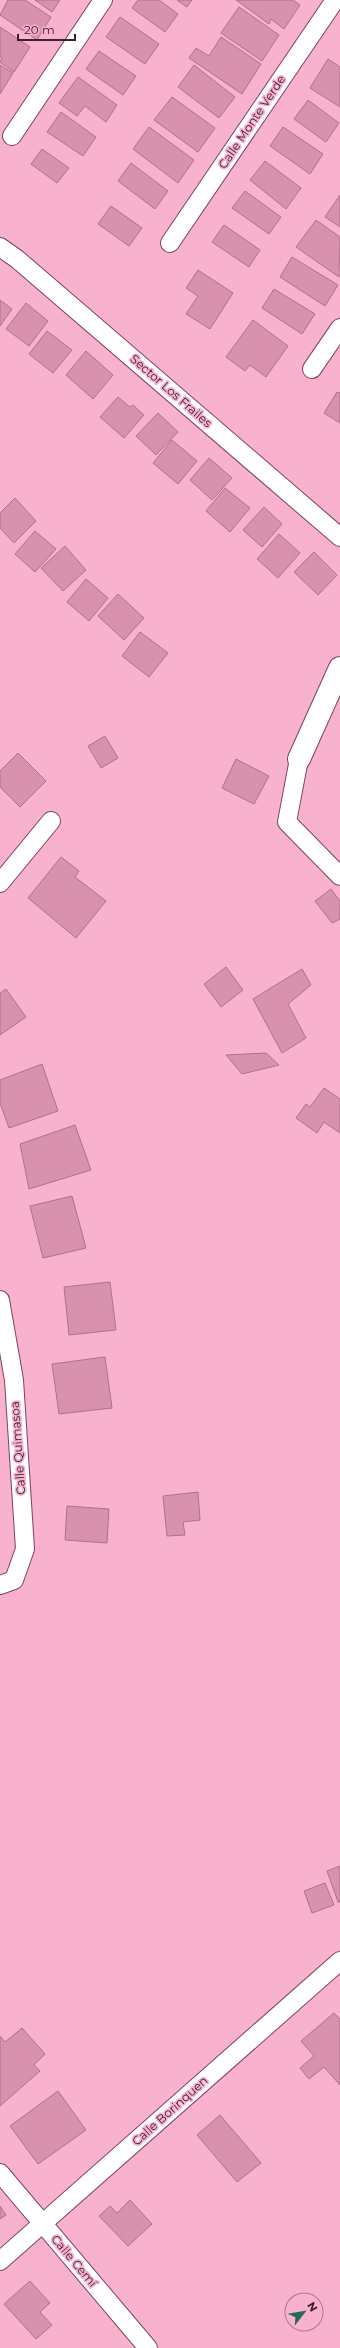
<svg xmlns="http://www.w3.org/2000/svg" width="340" height="2348" font-family="Montserrat,sans-serif">
  <rect width="100%" height="100%" fill="#f8b2cd"/>
  <g fill="#d892ad" stroke="#b1708a">
    <path d="M 8,0 L 25,0 L 51,17 L 37,40 L 0,15 Z"/>
    <path d="M 35,0 L 60,0 L 52,12 Z"/>
    <path d="M 138,0 L 159,0 L 178,14 L 165,32 L 132,8 Z"/>
    <path d="M 177,0 L 192,0 L 187,7 Z"/>
    <path d="M 236,0 L 293,0 L 300,5 L 284,29 L 271,19 L 269,24 Z"/>
    <path d="M 239,7 L 279,35 L 262,61 L 221,33 Z"/>
    <path d="M 120,17 L 159,44 L 145,64 L 106,37 Z"/>
    <path d="M 0,27 L 30,47 L 14,72 L 0,62 L 2,58 L 0,57 Z"/>
    <path d="M 221,37 L 261,64 L 242,94 L 189,58 L 196,48 L 209,56 Z"/>
    <path d="M 99,51 L 136,76 L 123,95 L 86,69 Z"/>
    <path d="M 328,59 L 340,67 L 340,107 L 310,88 Z"/>
    <path d="M 0,65 L 13,73 L 0,94 Z"/>
    <path d="M 194,65 L 235,97 L 219,118 L 178,87 Z"/>
    <path d="M 78,77 L 117,105 L 106,122 L 85,106 L 77,116 L 59,103 Z"/>
    <path d="M 172,97 L 215,128 L 198,152 L 154,120 Z"/>
    <path d="M 308,100 L 339,123 L 326,142 L 294,119 Z"/>
    <path d="M 61,112 L 96,137 L 83,156 L 47,132 Z"/>
    <path d="M 149,127 L 194,160 L 178,183 L 133,149 Z"/>
    <path d="M 283,127 L 323,154 L 310,174 L 270,146 Z"/>
    <path d="M 42,149 L 69,168 L 57,183 L 31,164 Z"/>
    <path d="M 265,161 L 301,188 L 286,209 L 250,180 Z"/>
    <path d="M 131,163 L 168,191 L 155,209 L 118,181 Z"/>
    <path d="M 245,191 L 281,217 L 269,234 L 232,208 Z"/>
    <path d="M 340,195 L 340,227 L 325,217 Z"/>
    <path d="M 111,206 L 142,228 L 129,246 L 98,224 Z"/>
    <path d="M 316,220 L 340,237 L 339,277 L 296,247 Z"/>
    <path d="M 224,225 L 260,250 L 249,267 L 212,242 Z"/>
    <path d="M 292,257 L 338,285 L 325,306 L 280,277 Z"/>
    <path d="M 198,270 L 233,293 L 210,329 L 186,314 L 198,296 L 186,288 Z"/>
    <path d="M 274,289 L 315,314 L 302,334 L 262,308 Z"/>
    <path d="M 0,300 L 12,309 L 0,326 Z"/>
    <path d="M 26,303 L 48,321 L 29,346 L 6,329 Z"/>
    <path d="M 253,320 L 288,346 L 266,377 L 250,365 L 245,371 L 226,357 Z"/>
    <path d="M 47,331 L 72,350 L 53,373 L 29,354 Z"/>
    <path d="M 86,351 L 113,375 L 93,399 L 66,375 Z"/>
    <path d="M 337,392 L 340,393 L 340,423 L 324,413 Z"/>
    <path d="M 118,397 L 130,407 L 133,405 L 144,415 L 124,438 L 100,417 Z"/>
    <path d="M 158,413 L 178,432 L 156,455 L 136,436 Z"/>
    <path d="M 172,440 L 197,461 L 178,484 L 153,463 Z"/>
    <path d="M 209,458 L 232,478 L 212,500 L 190,480 Z"/>
    <path d="M 225,488 L 250,508 L 230,532 L 206,511 Z"/>
    <path d="M 15,498 L 36,521 L 14,543 L 0,528 L 0,513 Z"/>
    <path d="M 264,507 L 282,524 L 262,547 L 243,530 Z"/>
    <path d="M 35,531 L 56,549 L 35,572 L 15,554 Z"/>
    <path d="M 279,534 L 300,553 L 278,578 L 257,559 Z"/>
    <path d="M 65,546 L 86,570 L 63,591 L 41,568 Z"/>
    <path d="M 314,552 L 337,575 L 318,595 L 294,572 Z"/>
    <path d="M 86,579 L 108,598 L 89,621 L 67,602 Z"/>
    <path d="M 118,594 L 144,618 L 124,640 L 98,616 Z"/>
    <path d="M 140,632 L 168,653 L 149,677 L 122,656 Z"/>
    <path d="M 105,736 L 118,758 L 101,768 L 88,746 Z"/>
    <path d="M 18,753 L 46,781 L 20,807 L 0,787 L 0,771 Z"/>
    <path d="M 236,759 L 269,776 L 254,804 L 222,788 Z"/>
    <path d="M 61,857 L 79,871 L 75,877 L 106,901 L 76,938 L 28,898 Z"/>
    <path d="M 331,889 L 340,901 L 340,919 L 332,923 L 315,901 Z"/>
    <path d="M 226,967 L 243,990 L 221,1007 L 204,984 Z"/>
    <path d="M 302,969 L 311,985 L 288,1004 L 306,1038 L 282,1053 L 253,999 Z"/>
    <path d="M 6,989 L 26,1017 L 0,1035 L 0,993 Z"/>
    <path d="M 266,1053 L 279,1065 L 242,1074 L 226,1055 Z"/>
    <path d="M 42,1064 L 58,1111 L 9,1128 L 0,1103 L 0,1080 Z"/>
    <path d="M 324,1088 L 340,1099 L 340,1133 L 324,1122 L 317,1133 L 296,1118 L 306,1104 L 310,1107 Z"/>
    <path d="M 75,1125 L 91,1170 L 29,1189 L 20,1144 Z"/>
    <path d="M 72,1196 L 86,1248 L 43,1258 L 30,1206 Z"/>
    <path d="M 110,1282 L 116,1330 L 69,1335 L 64,1287 Z"/>
    <path d="M 105,1357 L 112,1408 L 59,1414 L 52,1364 Z"/>
    <path d="M 198,1492 L 200,1520 L 183,1522 L 185,1535 L 167,1536 L 163,1496 Z"/>
    <path d="M 67,1506 L 109,1509 L 107,1543 L 65,1540 Z"/>
    <path d="M 340,1866 L 340,1902 L 338,1902 L 327,1871 Z"/>
    <path d="M 325,1883 L 334,1905 L 312,1913 L 304,1891 Z"/>
    <path d="M 334,2013 L 340,2019 L 340,2085 L 324,2067 L 309,2079 L 300,2068 L 314,2056 L 301,2041 Z"/>
    <path d="M 22,2028 L 45,2054 L 34,2065 L 40,2071 L 0,2106 L 0,2036 L 5,2042 Z"/>
    <path d="M 58,2091 L 86,2130 L 38,2164 L 10,2126 Z"/>
    <path d="M 220,2115 L 261,2163 L 237,2182 L 197,2135 Z"/>
    <path d="M 130,2200 L 152,2224 L 128,2246 L 99,2216 L 110,2206 L 117,2213 Z"/>
    <path d="M 0,2206 L 6,2215 L 0,2219 Z"/>
    <path d="M 30,2281 L 50,2303 L 40,2312 L 52,2325 L 36,2339 L 4,2304 Z"/>
  </g>
  <g fill="none" stroke-linecap="round" stroke-linejoin="round">
    <defs>
      <g id="minor">
        <path d="M 12,136 L 103,0"/>
        <path d="M 170,243 L 335,0"/>
        <path d="M 0,247 L 17,259 L 340,537"/>
        <path d="M 312,369 L 340,328"/>
        <path d="M 299,759 L 287,822 L 340,876"/>
        <path d="M 0,883 L 51,821"/>
        <path d="M 0,1300 L 14,1380 L 25,1549 L 14,1580 L 0,1585"/>
        <path d="M 0,2173 L 148,2348"/>
        <path d="M 0,2261 L 340,1961"/>
      </g>
      <path id="tertiary" d="M 299,759 L 340,668"/>
    </defs>
    <use href="#minor" stroke="#7f435c" stroke-width="20"/>
    <use href="#tertiary" stroke="#7f435c" stroke-width="24"/>
    <use href="#minor" stroke="#fff" stroke-width="18"/>
    <use href="#tertiary" stroke="#fff" stroke-width="22"/>
  </g>
  <g text-anchor="middle" stroke-width="3.5" stroke-linejoin="round" paint-order="stroke">
    <g font-size="12" fill="#3c212c" stroke="#f8b2cd">
      <text transform="translate(252 122) rotate(-56)" y="4">Calle Monte Verde</text>
      <text transform="translate(171 391) rotate(41)" y="4">Sector Los Frailes</text>
      <text transform="translate(18 1448) rotate(-94)" y="4">Calle Quimasoa</text>
      <text transform="translate(170 2111) rotate(-42)" y="4">Calle Borinquen</text>
      <text transform="translate(74 2261) rotate(50)" y="4">Calle Cemí</text>
    </g>
  </g>
  <g transform="translate(304 2312) rotate(59)"><circle r="19" fill="#f8b2cd" stroke="#ad788d"/>
  <path d="M0-3L7 15L0 10L-7 15Z" fill="#266858"/>
  <text y="-6" font-size="11" font-weight="bold" text-anchor="middle" fill="#3c212c">N</text>
  </g>
  <path d="M18 34v6h57v-6" fill="none" stroke="#3c212c" stroke-width="2"/>
  <text x="24" y="34" font-size="12" fill="#3c212c" stroke="#f8b2cd" stroke-width="3" paint-order="stroke">20 m</text>
</svg>
